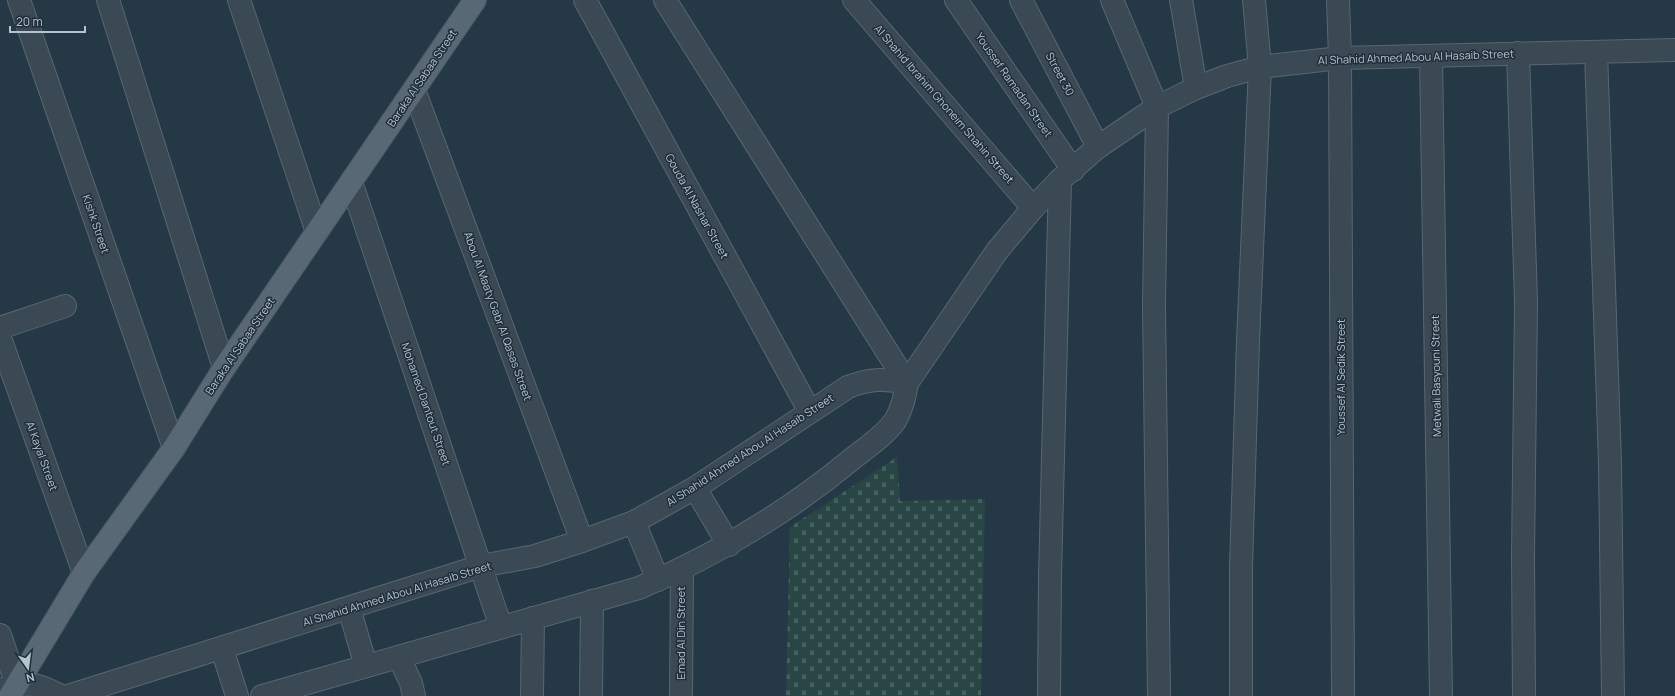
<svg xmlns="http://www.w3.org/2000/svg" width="1675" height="696" font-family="Manrope,sans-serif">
  <defs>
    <pattern id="cemetery-stones" width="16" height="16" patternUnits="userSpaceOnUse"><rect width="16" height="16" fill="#274644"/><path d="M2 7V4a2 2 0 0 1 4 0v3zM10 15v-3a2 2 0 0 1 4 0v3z" fill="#445f5e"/></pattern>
  </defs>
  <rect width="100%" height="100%" fill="#253845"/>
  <path fill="url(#cemetery-stones)" d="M 897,457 L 900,501 L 985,499 L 981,696 L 786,696 L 790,527 Z"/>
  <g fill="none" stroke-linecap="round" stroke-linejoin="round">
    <defs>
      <g id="minor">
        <path d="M 19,0 L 174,448"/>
        <path d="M 108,0 L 224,368"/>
        <path d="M 239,0 L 317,232"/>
        <path d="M 585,0 L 810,412"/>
        <path d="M 665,0 L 907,383"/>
        <path d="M 854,0 L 1033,208"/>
        <path d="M 956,0 L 1073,170"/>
        <path d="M 1021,0 L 1098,147"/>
        <path d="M 1112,0 L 1157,107 L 1154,306 L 1159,696"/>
        <path d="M 1181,0 L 1196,88"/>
        <path d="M 1338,0 L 1340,58 L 1343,696"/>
        <path d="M 1596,52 L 1610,463 L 1613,696"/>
        <path d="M 1518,53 L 1526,302 L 1523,556 L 1524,696"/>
        <path d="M 1431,56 L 1441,696"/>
        <path d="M 414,90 L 582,541"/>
        <path d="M 351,182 L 501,627"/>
        <path d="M 0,328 L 65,306"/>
        <path d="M 0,338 L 84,573"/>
        <path d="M 695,488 L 729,545"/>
        <path d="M 634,522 L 658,580"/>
        <path d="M 349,608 L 366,666"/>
        <path d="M 0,635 L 17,685"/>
        <path d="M 222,649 L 237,696"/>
        <path d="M 399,657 L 411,683 L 414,696"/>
        <path d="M 0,690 C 28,681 36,683 61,696"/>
        <path d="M 68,696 L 481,566 L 535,556 L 582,541 L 634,522 L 695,488 L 848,387 C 868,379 885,378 907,383"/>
        <path d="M 262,696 L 639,588 C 716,555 787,513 852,459 C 866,448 884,436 895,421 C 902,409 905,397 907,383 L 997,251 L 1033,208 L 1060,180 L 1098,147 L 1157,107 L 1196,88 L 1227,76 L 1260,67 L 1340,58 L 1675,50"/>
        <path d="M 532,696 L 533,618"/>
        <path d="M 591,696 L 592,601"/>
        <path d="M 681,696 L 682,570"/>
        <path d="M 1049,696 L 1050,576 L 1060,180"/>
        <path d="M 1241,696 L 1241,567 L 1248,341 L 1260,67 L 1254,0"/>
      </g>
      <path id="major" d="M 10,696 L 84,573 L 174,448 L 224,368 L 475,0"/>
    </defs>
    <use href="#minor" stroke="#586772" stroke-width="24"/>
    <use href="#major" stroke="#465561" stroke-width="24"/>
    <use href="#minor" stroke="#3a4954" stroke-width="22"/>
    <use href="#major" stroke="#586874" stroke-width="22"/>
  </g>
  <g text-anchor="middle" stroke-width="3" stroke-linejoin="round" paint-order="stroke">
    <g font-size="11" fill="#b7c4ce" stroke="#1e2e3a">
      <text transform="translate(1416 57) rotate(-2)" y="4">Al Shahid Ahmed Abou Al Hasaib Street</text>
      <text transform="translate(1060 74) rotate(62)" y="4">Street 30</text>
      <text transform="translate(422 78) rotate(-56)" y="4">Baraka Al Sabaa Street</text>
      <text transform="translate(1014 85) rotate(55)" y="4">Youssef Ramadan Street</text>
      <text transform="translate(944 104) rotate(49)" y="4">Al Shahid Ibrahim Ghoneim Shahin Street</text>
      <text transform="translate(697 206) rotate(61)" y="4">Gouda Al Nashar Street</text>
      <text transform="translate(96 224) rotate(71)" y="4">Kishk Street</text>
      <text transform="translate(498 316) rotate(70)" y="4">Abou Al Maaty Gabr Al Qasas Street</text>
      <text transform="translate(240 346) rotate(-56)" y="4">Baraka Al Sabaa Street</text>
      <text transform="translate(1436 376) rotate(-91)" y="4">Metwali Basyouni Street</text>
      <text transform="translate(1341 377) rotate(-90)" y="4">Youssef Al Sedik Street</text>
      <text transform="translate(426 404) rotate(71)" y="4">Mohamed Dantout Street</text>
      <text transform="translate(750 450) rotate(-33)" y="4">Al Shahid Ahmed Abou Al Hasaib Street</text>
      <text transform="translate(42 456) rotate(70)" y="4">Al Kayal Street</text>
      <text transform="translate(397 594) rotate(-17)" y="4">Al Shahid Ahmed Abou Al Hasaib Street</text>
      <text transform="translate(681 633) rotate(-90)" y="4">Emad Al Din Street</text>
    </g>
  </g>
  <g transform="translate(28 668) rotate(166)" stroke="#1e2e3a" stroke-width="3" paint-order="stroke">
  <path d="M0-3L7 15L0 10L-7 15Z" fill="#b7c4ce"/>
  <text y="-6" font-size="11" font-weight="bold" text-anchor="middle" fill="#b7c4ce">N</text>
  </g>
  <path d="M10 26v6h75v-6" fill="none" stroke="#b7c4ce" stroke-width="2"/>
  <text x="16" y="26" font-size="12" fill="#b7c4ce" stroke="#1e2e3a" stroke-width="3" paint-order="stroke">20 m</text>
</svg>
